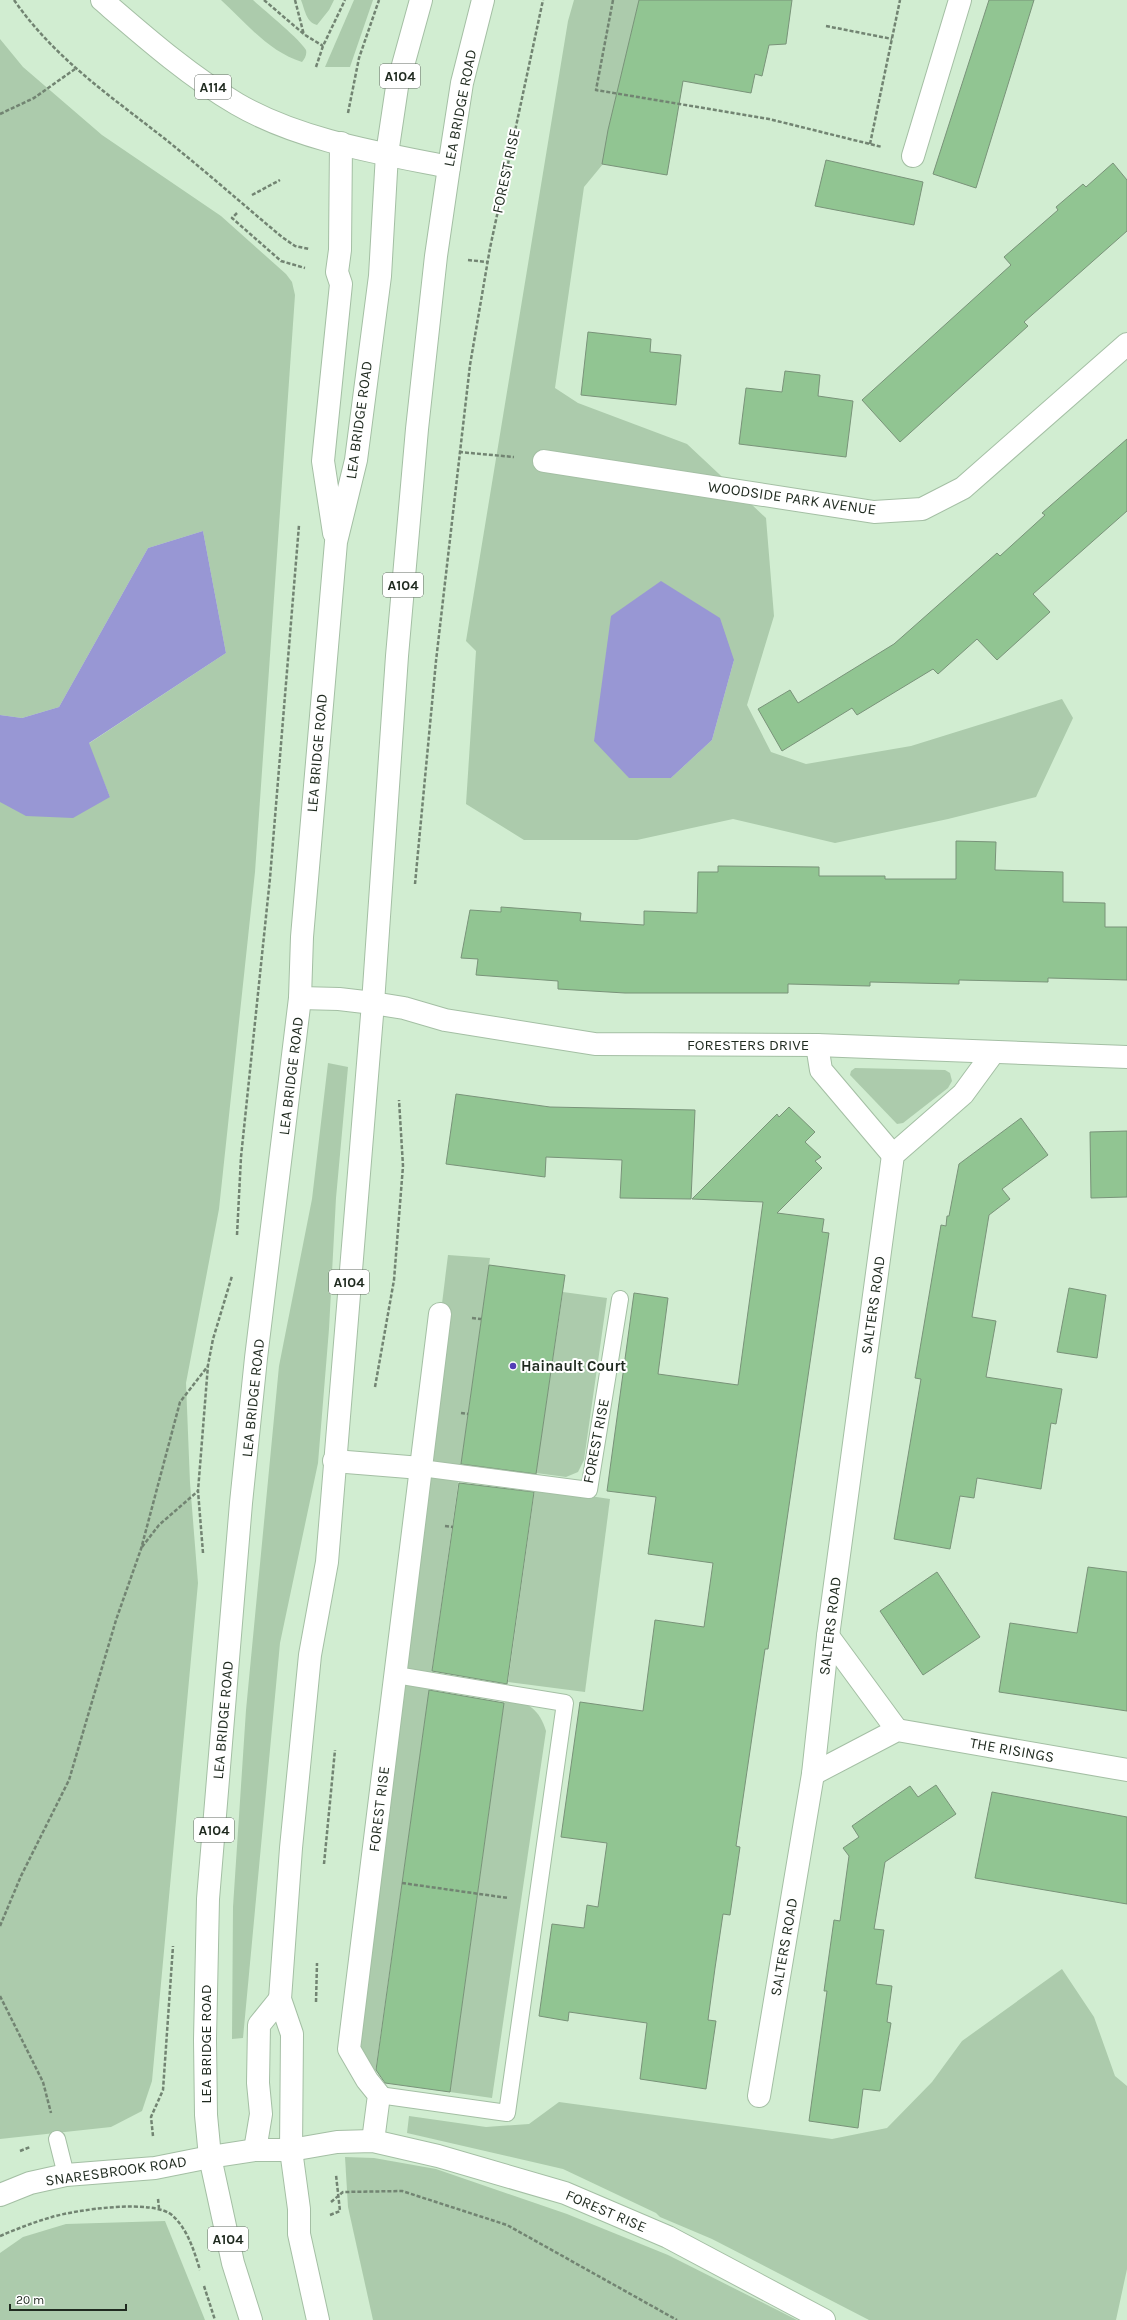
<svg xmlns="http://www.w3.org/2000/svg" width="1127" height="2320" font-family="Karla,sans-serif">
  <rect width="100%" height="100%" fill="#d1edd1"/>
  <g fill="#accbac" fill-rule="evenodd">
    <path d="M 221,0 L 253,0 C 264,10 301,40 306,50 C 307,55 305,58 302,62 C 269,52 246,23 221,0 Z"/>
    <path d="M 301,0 L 334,0 L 329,10 L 317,25 C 306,22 305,10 301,0 Z"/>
    <path d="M 354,0 L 373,0 L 350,67 L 325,67 Z"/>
    <path d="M 574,0 L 639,0 L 608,132 L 603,164 L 584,187 L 555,388 L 578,403 L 687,444 L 766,518 L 774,616 L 747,705 L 771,752 L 806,764 L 911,746 L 1062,699 L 1073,718 L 1036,797 L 948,819 L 835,843 L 733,819 L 637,840 L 524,840 L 466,804 L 476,651 L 466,641 L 568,21 ZM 734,660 L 712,740 L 671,778 L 629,778 Z"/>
    <path d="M 0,39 L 23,67 L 102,135 L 221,216 L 286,274 L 292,282 L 295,295 L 255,872 L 219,1209 L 186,1383 L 190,1483 L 198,1583 L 152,2081 L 142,2111 L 111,2127 L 0,2139 L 0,802 L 110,797 L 88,744 L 226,653 L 203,531 L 148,548 L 59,707 L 22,718 L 0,715 Z"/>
    <path d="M 328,1063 L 348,1067 L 336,1198 L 329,1329 L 318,1463 L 280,1643 L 243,2038 L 232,2039 L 233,1907 L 246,1710 L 279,1366 L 312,1199 Z"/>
    <path d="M 855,1068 L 945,1070 L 950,1073 L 952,1081 L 948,1088 L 903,1123 L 897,1124 L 850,1075 L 851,1071 Z"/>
    <path d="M 448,1255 L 490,1258 L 374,2081 L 367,2080 L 353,2023 Z"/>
    <path d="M 563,1292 L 607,1298 L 584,1460 L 578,1472 L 566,1477 L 536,1473 Z"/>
    <path d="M 535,1488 L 610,1499 L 585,1692 L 508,1682 Z"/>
    <path d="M 505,1697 C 527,1702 539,1708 546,1731 L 492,2098 L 450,2092 Z"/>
    <path d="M 1062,1969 L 1094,2017 L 1115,2076 L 1127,2086 L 1127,2269 L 1116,2320 L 869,2320 L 712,2239 L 660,2217 L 656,2213 L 563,2169 L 407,2133 L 409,2116 L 486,2127 L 529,2124 L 559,2102 L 832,2139 L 887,2128 L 932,2082 L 962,2041 Z"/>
    <path d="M 345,2157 L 374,2158 L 436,2169 L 567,2214 L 668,2255 L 797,2320 L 373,2320 L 348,2207 Z"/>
    <path d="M 165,2221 L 205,2320 L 0,2320 L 0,2253 L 23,2237 L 66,2224 Z"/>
  </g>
  <g fill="#9897d4">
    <path d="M 203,531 L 226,653 L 89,743 L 110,797 L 73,818 L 26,816 L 0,802 L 0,715 L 22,718 L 59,707 L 148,548 Z"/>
    <path d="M 661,581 L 720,618 L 734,660 L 712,740 L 671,778 L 629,778 L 594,741 L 611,616 Z"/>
  </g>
  <g fill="#91c592" stroke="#799379">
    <path d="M 639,0 L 792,0 L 786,44 L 769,45 L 762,76 L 755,74 L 751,93 L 683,81 L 667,175 L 602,164 L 608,130 Z"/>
    <path d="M 989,0 L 1034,0 L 976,188 L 933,174 Z"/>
    <path d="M 826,160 L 923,182 L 914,225 L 815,206 Z"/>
    <path d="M 1113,163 L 1127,180 L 1127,231 L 1024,322 L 1028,326 L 900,442 L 862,400 L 1011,265 L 1004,257 L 1058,210 L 1056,207 L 1083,184 L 1086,187 Z"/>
    <path d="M 588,332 L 651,339 L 650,352 L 681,355 L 676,405 L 581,395 Z"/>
    <path d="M 785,371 L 820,375 L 818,396 L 853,401 L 846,457 L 739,444 L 746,388 L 782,392 Z"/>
    <path d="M 1127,439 L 1127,511 L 1033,594 L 1050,612 L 997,660 L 977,639 L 938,674 L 933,669 L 857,715 L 852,708 L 782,751 L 758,709 L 790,690 L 798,703 L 894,644 L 997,553 L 1000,556 L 1045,515 L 1042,513 Z"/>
    <path d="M 956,841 L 996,842 L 995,870 L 1063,872 L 1063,902 L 1105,903 L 1105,927 L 1127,927 L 1127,980 L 1048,978 L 1048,982 L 959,980 L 959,984 L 870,982 L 870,986 L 788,984 L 788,993 L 625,993 L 558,989 L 558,981 L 476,975 L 478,959 L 461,958 L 470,910 L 501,912 L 501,907 L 581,913 L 580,921 L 644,925 L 644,911 L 697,913 L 698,872 L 718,872 L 718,866 L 819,867 L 819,876 L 885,876 L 885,879 L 956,879 Z"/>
    <path d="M 456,1094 L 550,1107 L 695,1110 L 691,1199 L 620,1198 L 622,1160 L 546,1157 L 545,1177 L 446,1164 Z"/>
    <path d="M 789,1107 L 815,1132 L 805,1142 L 821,1157 L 815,1161 L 822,1168 L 777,1213 L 824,1219 L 822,1232 L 829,1233 L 768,1649 L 765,1649 L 757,1703 L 736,1846 L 740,1847 L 730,1915 L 723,1914 L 715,1968 L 708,2020 L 716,2021 L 706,2089 L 640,2079 L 647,2023 L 569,2012 L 568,2021 L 539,2016 L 552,1924 L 584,1928 L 587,1905 L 598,1907 L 607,1843 L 561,1837 L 580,1702 L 643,1711 L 655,1620 L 704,1627 L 713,1563 L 648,1554 L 656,1497 L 607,1491 L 634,1293 L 668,1298 L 658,1374 L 738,1385 L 763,1202 L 692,1199 L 777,1114 L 779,1117 Z"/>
    <path d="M 1021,1118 L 1048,1155 L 1002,1189 L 1010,1199 L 989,1215 L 972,1317 L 996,1321 L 986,1377 L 1062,1389 L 1056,1424 L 1051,1423 L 1041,1489 L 977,1478 L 974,1498 L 960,1496 L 950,1549 L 894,1539 L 921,1379 L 915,1378 L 941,1225 L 946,1226 L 947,1216 L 949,1216 L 959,1164 Z"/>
    <path d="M 1127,1131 L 1127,1197 L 1091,1198 L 1090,1132 Z"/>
    <path d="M 489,1265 L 565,1275 L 536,1474 L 461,1464 Z"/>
    <path d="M 1069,1288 L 1106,1295 L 1097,1358 L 1057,1352 Z"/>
    <path d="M 459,1483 L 534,1492 L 507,1684 L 432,1671 Z"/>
    <path d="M 1088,1567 L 1127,1572 L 1127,1711 L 999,1692 L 1010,1623 L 1077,1633 Z"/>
    <path d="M 937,1572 L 980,1637 L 923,1675 L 880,1611 Z"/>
    <path d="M 429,1690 L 504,1703 L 450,2092 L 385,2083 L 376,2070 Z"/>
    <path d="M 936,1785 L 956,1814 L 885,1862 L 874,1929 L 884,1930 L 876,1984 L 892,1986 L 887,2022 L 891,2023 L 880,2091 L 863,2089 L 858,2128 L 809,2121 L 827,1991 L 824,1991 L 834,1920 L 840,1921 L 849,1856 L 843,1848 L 859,1837 L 852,1826 L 882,1805 L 910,1786 L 918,1797 Z"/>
    <path d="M 992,1792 L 1127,1817 L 1127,1904 L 975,1878 Z"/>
  </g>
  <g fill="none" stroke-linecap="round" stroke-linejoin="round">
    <defs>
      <g id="service">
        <path d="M 421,1468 L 589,1490 L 620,1299"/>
        <path d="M 379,2095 L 507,2113 L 565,1703 L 396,1675"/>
        <path d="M 57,2139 L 66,2175"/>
      </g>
      <g id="minor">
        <path d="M 913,156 L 960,0"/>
        <path d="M 544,461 L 874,512 L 922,509 L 963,488 L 1127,344"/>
        <path d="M 373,1003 L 404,1008 L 445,1020 L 595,1044 L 817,1045 L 1127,1057"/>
        <path d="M 817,1045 L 821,1070 L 893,1155"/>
        <path d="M 334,1461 L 421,1468"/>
        <path d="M 828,1636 L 897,1730"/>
        <path d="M 813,1774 L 897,1730 L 1127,1770"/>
        <path d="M 759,2096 L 813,1774 L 828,1636 L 893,1155 L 963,1094 L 993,1053"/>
        <path d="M 373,2141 L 379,2095 L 367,2080 L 349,2049 L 440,1314"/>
        <path d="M 291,2150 L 337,2142 L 373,2141 L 438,2156 L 565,2193 L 668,2237 L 824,2320"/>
      </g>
      <path id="tertiary" d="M 0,2195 L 30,2183 L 66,2175 L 155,2168 L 210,2157"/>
      <g id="primary">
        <path d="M 102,0 C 145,37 188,75 237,104 C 299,140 379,153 449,167"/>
        <path d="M 334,533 L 323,461 L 341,284 L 337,272 L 340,250 L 341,143"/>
        <path d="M 300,998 L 339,999 L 373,1003"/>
        <path d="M 255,2150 L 261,2114 L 258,2083 L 259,2025 L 280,1999"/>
        <path d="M 210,2157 L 255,2150 L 291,2150"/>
        <path d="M 251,2320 L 233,2263 L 210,2157 L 206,2115 L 205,2040 L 208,1899 L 241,1503 L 256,1358 L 300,998 L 302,937 L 336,542 L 356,460 L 380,276 L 387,154 L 397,87 L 421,0"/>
        <path d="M 318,2320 L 299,2234 L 299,2209 L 291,2150 L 292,2034 L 280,1999 L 291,1848 L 310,1655 L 327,1562 L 373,1003 L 397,656 L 417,429 L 436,256 L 449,167 L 462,83 L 483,0"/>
      </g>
    </defs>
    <use href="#service" stroke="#a4bfa4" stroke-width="18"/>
    <use href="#minor" stroke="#a4bfa4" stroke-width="24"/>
    <use href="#tertiary" stroke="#a4bfa4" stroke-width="24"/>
    <use href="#primary" stroke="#a4bfa4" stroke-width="24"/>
    <g stroke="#728472" stroke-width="2.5" stroke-dasharray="4 2" stroke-linecap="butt">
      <path d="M 14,0 C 58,63 117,100 175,147 C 211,176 246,207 282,237 L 295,246 L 309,249"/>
      <path d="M 264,0 L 305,35 L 323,46"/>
      <path d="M 295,0 L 304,35"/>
      <path d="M 613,0 L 596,90 L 769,119 L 882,147"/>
      <path d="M 826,26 L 892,39"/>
      <path d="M 316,67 L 323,46 L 345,0"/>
      <path d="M 348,113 L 359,58 L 379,0"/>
      <path d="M 0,114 L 34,98 L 75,69"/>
      <path d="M 870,144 L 900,0"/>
      <path d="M 252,195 L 280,180"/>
      <path d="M 237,213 L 232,218 L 281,261 L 305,268"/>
      <path d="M 468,260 L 487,262"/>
      <path d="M 459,452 L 514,457"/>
      <path d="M 415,884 L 436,661 L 470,365 L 490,248 L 543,0"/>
      <path d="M 237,1235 L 241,1157 L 270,878 L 299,525"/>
      <path d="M 472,1318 L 481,1319"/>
      <path d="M 375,1387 L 394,1280 L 403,1166 L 399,1100"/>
      <path d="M 461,1413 L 468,1414"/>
      <path d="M 445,1526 L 453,1527"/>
      <path d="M 142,1547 L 159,1525 L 198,1491"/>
      <path d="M 203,1553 L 198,1491 L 208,1365 L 213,1339 L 232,1276"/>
      <path d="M 324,1864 L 335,1750"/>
      <path d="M 402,1883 L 508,1898"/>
      <path d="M 0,1926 L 21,1876 L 69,1780 L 116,1620 L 141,1549 L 180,1402 L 208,1366"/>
      <path d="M 0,1996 L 43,2082 L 51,2113"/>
      <path d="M 316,2002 L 317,1963"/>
      <path d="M 153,2136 L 151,2117 L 163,2090 L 173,1946"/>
      <path d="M 20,2151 L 30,2147"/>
      <path d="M 158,2199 L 159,2208"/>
      <path d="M 331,2202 L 343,2192 L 402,2191 L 507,2225 L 677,2320"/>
      <path d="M 330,2215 L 340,2211 L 336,2175"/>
      <path d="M 0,2236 C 17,2229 34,2222 52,2217 C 75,2210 155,2198 173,2216 C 188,2230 194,2251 200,2270"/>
      <path d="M 204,2286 L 215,2320"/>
    </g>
    <use href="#service" stroke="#fff" stroke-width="16"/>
    <use href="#minor" stroke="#fff" stroke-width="22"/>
    <use href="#tertiary" stroke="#fff" stroke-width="22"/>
    <use href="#primary" stroke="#fff" stroke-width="22"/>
  </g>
  <circle fill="#533eb6" stroke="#fff" stroke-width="1.5" cx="513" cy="1366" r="4"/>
  <g text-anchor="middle" stroke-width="4" stroke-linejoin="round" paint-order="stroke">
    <g fill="#fff" stroke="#626a62" stroke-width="1">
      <rect x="380" y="64" width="40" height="24" rx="3"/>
      <rect x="195" y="75" width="36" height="24" rx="3"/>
      <rect x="383" y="573" width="40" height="24" rx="3"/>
      <rect x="329" y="1270" width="40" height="24" rx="3"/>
      <rect x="194" y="1818" width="40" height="24" rx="3"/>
      <rect x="208" y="2227" width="40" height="24" rx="3"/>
    </g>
    <g font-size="14" font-weight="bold" fill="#1f2a1f">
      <text x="400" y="81">A104</text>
      <text x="213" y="92">A114</text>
      <text x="403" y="590">A104</text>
      <text x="349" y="1287">A104</text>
      <text x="214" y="1835">A104</text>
      <text x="228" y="2244">A104</text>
    </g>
    <g font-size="15" fill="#1f2a1f" stroke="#fff">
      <text transform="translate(460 108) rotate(-79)" y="5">LEA BRIDGE ROAD</text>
      <text transform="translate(506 171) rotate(-78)" y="5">FOREST RISE</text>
      <text transform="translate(359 420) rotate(-82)" y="5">LEA BRIDGE ROAD</text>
      <text transform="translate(792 498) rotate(8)" y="5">WOODSIDE PARK AVENUE</text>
      <text transform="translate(317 753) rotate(-85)" y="5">LEA BRIDGE ROAD</text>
      <text x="748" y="1050">FORESTERS DRIVE</text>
      <text transform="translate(291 1076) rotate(-83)" y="5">LEA BRIDGE ROAD</text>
      <text transform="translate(873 1305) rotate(-82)" y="5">SALTERS ROAD</text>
      <text transform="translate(253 1398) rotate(-84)" y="5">LEA BRIDGE ROAD</text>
      <text transform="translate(596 1441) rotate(-79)" y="5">FOREST RISE</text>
      <text transform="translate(830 1626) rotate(-83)" y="5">SALTERS ROAD</text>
      <text transform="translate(223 1720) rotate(-85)" y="5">LEA BRIDGE ROAD</text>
      <text transform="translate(1012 1750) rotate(10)" y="5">THE RISINGS</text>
      <text transform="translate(379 1809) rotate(-83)" y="5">FOREST RISE</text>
      <text transform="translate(784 1947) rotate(-80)" y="5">SALTERS ROAD</text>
      <text transform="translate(206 2044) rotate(-90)" y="5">LEA BRIDGE ROAD</text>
      <text transform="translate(116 2171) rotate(-8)" y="5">SNARESBROOK ROAD</text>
      <text transform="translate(606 2211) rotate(23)" y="5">FOREST RISE</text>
    </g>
    <g font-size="15" font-weight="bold" fill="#1f2a1f" stroke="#fff" text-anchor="start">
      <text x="521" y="1371">Hainault Court</text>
    </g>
  </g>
  <path d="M10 2304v6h116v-6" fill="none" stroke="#1f2a1f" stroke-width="2"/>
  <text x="16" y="2304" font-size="12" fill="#1f2a1f" stroke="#ffffff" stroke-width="3" paint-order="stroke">20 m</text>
</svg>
